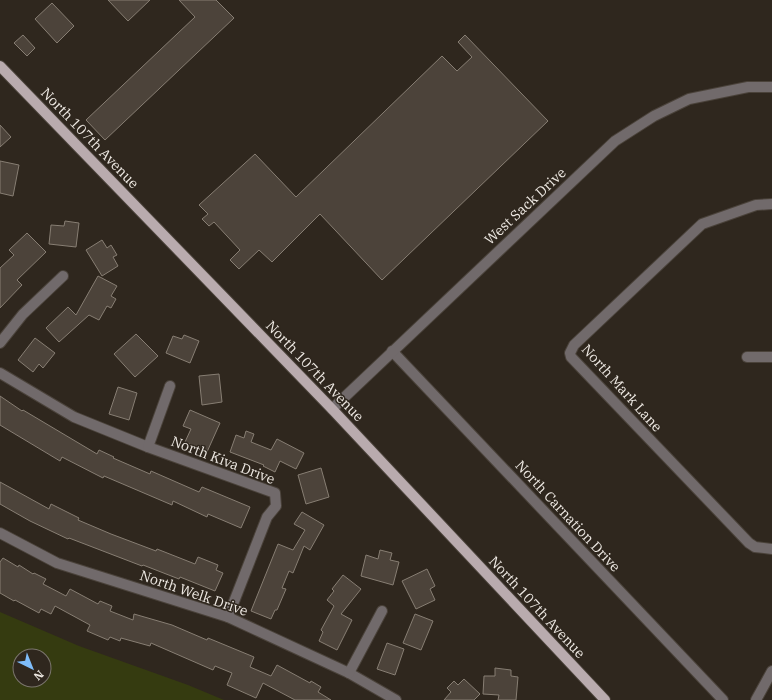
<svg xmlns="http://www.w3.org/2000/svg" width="772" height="700" font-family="'IBM Plex Serif',serif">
  <rect width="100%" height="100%" fill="#2f271e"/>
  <path fill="#353b10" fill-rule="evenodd" d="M 0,612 L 79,646 L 188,685 L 224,700 L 0,700 ZM 20,656 L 44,656 L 44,680 L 20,680 Z"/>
  <g fill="#4c433a" stroke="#877e73">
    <path d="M 108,0 L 150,0 L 128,21 Z"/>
    <path d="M 179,0 L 216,0 L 234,18 L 105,140 L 86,120 L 195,17 Z"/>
    <path d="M 52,3 L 74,26 L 57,43 L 35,19 Z"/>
    <path d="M 23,35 L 35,48 L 27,56 L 14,43 Z"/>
    <path d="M 465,35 L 548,121 L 382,280 L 320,214 L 272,262 L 259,250 L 239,269 L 230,260 L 240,250 L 214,222 L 209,226 L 202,219 L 208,214 L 199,205 L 255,154 L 296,197 L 442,56 L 457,71 L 472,57 L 458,42 Z"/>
    <path d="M 0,125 L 11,137 L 0,147 Z"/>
    <path d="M 0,161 L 19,165 L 13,196 L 0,193 Z"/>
    <path d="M 65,221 L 79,223 L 76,247 L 49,244 L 51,225 L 64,226 Z"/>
    <path d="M 27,233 L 46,252 L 17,280 L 22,285 L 0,308 L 0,268 L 14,255 L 9,250 Z"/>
    <path d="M 102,240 L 107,248 L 111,245 L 117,255 L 113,257 L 118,266 L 102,276 L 86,250 Z"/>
    <path d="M 98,276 L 117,286 L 111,296 L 116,299 L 111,308 L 107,306 L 99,320 L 89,315 L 59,342 L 46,328 L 68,307 L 76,315 Z"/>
    <path d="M 136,334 L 158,356 L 135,377 L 114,354 Z"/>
    <path d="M 184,335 L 199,341 L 190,363 L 166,353 L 173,336 L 182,339 Z"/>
    <path d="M 35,338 L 55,353 L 43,368 L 39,364 L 33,372 L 18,360 Z"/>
    <path d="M 219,374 L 222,402 L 202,405 L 199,376 Z"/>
    <path d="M 118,387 L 137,393 L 129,420 L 109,414 Z"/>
    <path d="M 0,396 L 22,411 L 23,410 L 97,454 L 99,450 L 114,457 L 113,458 L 150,474 L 151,471 L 199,492 L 202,487 L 250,507 L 241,528 L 208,514 L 207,517 L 173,501 L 172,505 L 104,476 L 103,478 L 62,457 L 60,461 L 0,425 Z"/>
    <path d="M 190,410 L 220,423 L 207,452 L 185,442 L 191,429 L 183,426 Z"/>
    <path d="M 246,431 L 254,434 L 251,442 L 271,450 L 277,439 L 304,453 L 296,469 L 280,461 L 275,472 L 263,466 L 264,465 L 230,452 L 236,435 L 244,438 Z"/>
    <path d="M 321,468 L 329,497 L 306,504 L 298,475 Z"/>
    <path d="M 0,482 L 49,509 L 51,504 L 79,518 L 78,520 L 111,534 L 156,551 L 157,549 L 195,564 L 198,557 L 218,565 L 216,570 L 223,573 L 215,591 L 180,577 L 179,579 L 143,565 L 142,566 L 69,538 L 68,539 L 30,521 L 0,504 Z"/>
    <path d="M 302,512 L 324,525 L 310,550 L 304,546 L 293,573 L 289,571 L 282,588 L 286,589 L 277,610 L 275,610 L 271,619 L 251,611 L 278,544 L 293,550 L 305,530 L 294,524 Z"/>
    <path d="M 380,550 L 392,553 L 390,560 L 399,562 L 393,585 L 361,576 L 366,555 L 378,559 Z"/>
    <path d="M 3,558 L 18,567 L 19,565 L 33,574 L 34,573 L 46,579 L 43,584 L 66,596 L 70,589 L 98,604 L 100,601 L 112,606 L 110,611 L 133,620 L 134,614 L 172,625 L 207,640 L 208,638 L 254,657 L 250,667 L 271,676 L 277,665 L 310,683 L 311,681 L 321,687 L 318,692 L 331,700 L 295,700 L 263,683 L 256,698 L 227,685 L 232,673 L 215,666 L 213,670 L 151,643 L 150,646 L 121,638 L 120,641 L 110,637 L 108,640 L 87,631 L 90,625 L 55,606 L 51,614 L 41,609 L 39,613 L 15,600 L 14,601 L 0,593 L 0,562 Z"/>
    <path d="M 427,569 L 435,586 L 430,589 L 435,600 L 416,609 L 402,581 Z"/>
    <path d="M 343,575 L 361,589 L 341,614 L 352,620 L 337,650 L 319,641 L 323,632 L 321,630 L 334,606 L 327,600 L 334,591 L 332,589 Z"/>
    <path d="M 415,614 L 433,621 L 421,650 L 403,643 Z"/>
    <path d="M 387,643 L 404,649 L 395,675 L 377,669 Z"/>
    <path d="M 495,668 L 511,670 L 511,676 L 518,677 L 516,700 L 498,700 L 499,695 L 483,694 L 484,676 L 495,676 Z"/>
    <path d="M 464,679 L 480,694 L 474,700 L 444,700 L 451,692 L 447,688 L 454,681 L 458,685 Z"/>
  </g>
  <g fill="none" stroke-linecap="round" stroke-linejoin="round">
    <defs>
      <g id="minor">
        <path d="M 772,204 L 756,205 L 702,224 L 574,345 L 570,353 L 571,357 L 749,543 L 755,547 L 772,549"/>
        <path d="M 0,343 L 23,314 L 63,276"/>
        <path d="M 392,351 L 723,700"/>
        <path d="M 747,357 L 772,357"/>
        <path d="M 0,373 L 74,417 L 148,447 L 275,493 L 276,506 L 267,517 L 228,617"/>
        <path d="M 332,409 L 615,141 L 654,116 L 689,99 L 748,87 L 772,87"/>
        <path d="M 148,447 L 170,386"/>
        <path d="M 0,533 L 57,563 L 228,617 L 349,673 L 396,700"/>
        <path d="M 349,673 L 382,611"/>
        <path d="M 756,700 L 772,671"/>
      </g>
      <path id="major" d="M 0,66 L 332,409 L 605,700"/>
    </defs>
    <use href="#minor" stroke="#4a423a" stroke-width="12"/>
    <use href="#major" stroke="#4a423a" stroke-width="12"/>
    <use href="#minor" stroke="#716a6b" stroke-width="10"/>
    <use href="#major" stroke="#b9abae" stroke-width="10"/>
  </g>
  <g text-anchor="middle" stroke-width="3" stroke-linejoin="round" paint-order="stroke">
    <g font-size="14" fill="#eee9e3" stroke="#2f271e">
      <text transform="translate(90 138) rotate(46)" y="5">North 107th Avenue</text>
      <text transform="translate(525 206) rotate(-43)" y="5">West Sack Drive</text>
      <text transform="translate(315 371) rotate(46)" y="5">North 107th Avenue</text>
      <text transform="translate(622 388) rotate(48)" y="5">North Mark Lane</text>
      <text transform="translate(223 460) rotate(21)" y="5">North Kiva Drive</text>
      <text transform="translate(568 516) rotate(47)" y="5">North Carnation Drive</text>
      <text transform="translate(194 593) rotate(19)" y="5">North Welk Drive</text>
      <text transform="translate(537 607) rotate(47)" y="5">North 107th Avenue</text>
    </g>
  </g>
  <g transform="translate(32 668) rotate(137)"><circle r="19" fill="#2f271e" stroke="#7b756d"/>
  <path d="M0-3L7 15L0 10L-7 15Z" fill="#7fbdfa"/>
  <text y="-6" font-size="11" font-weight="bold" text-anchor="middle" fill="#eee9e3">N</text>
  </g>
</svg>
